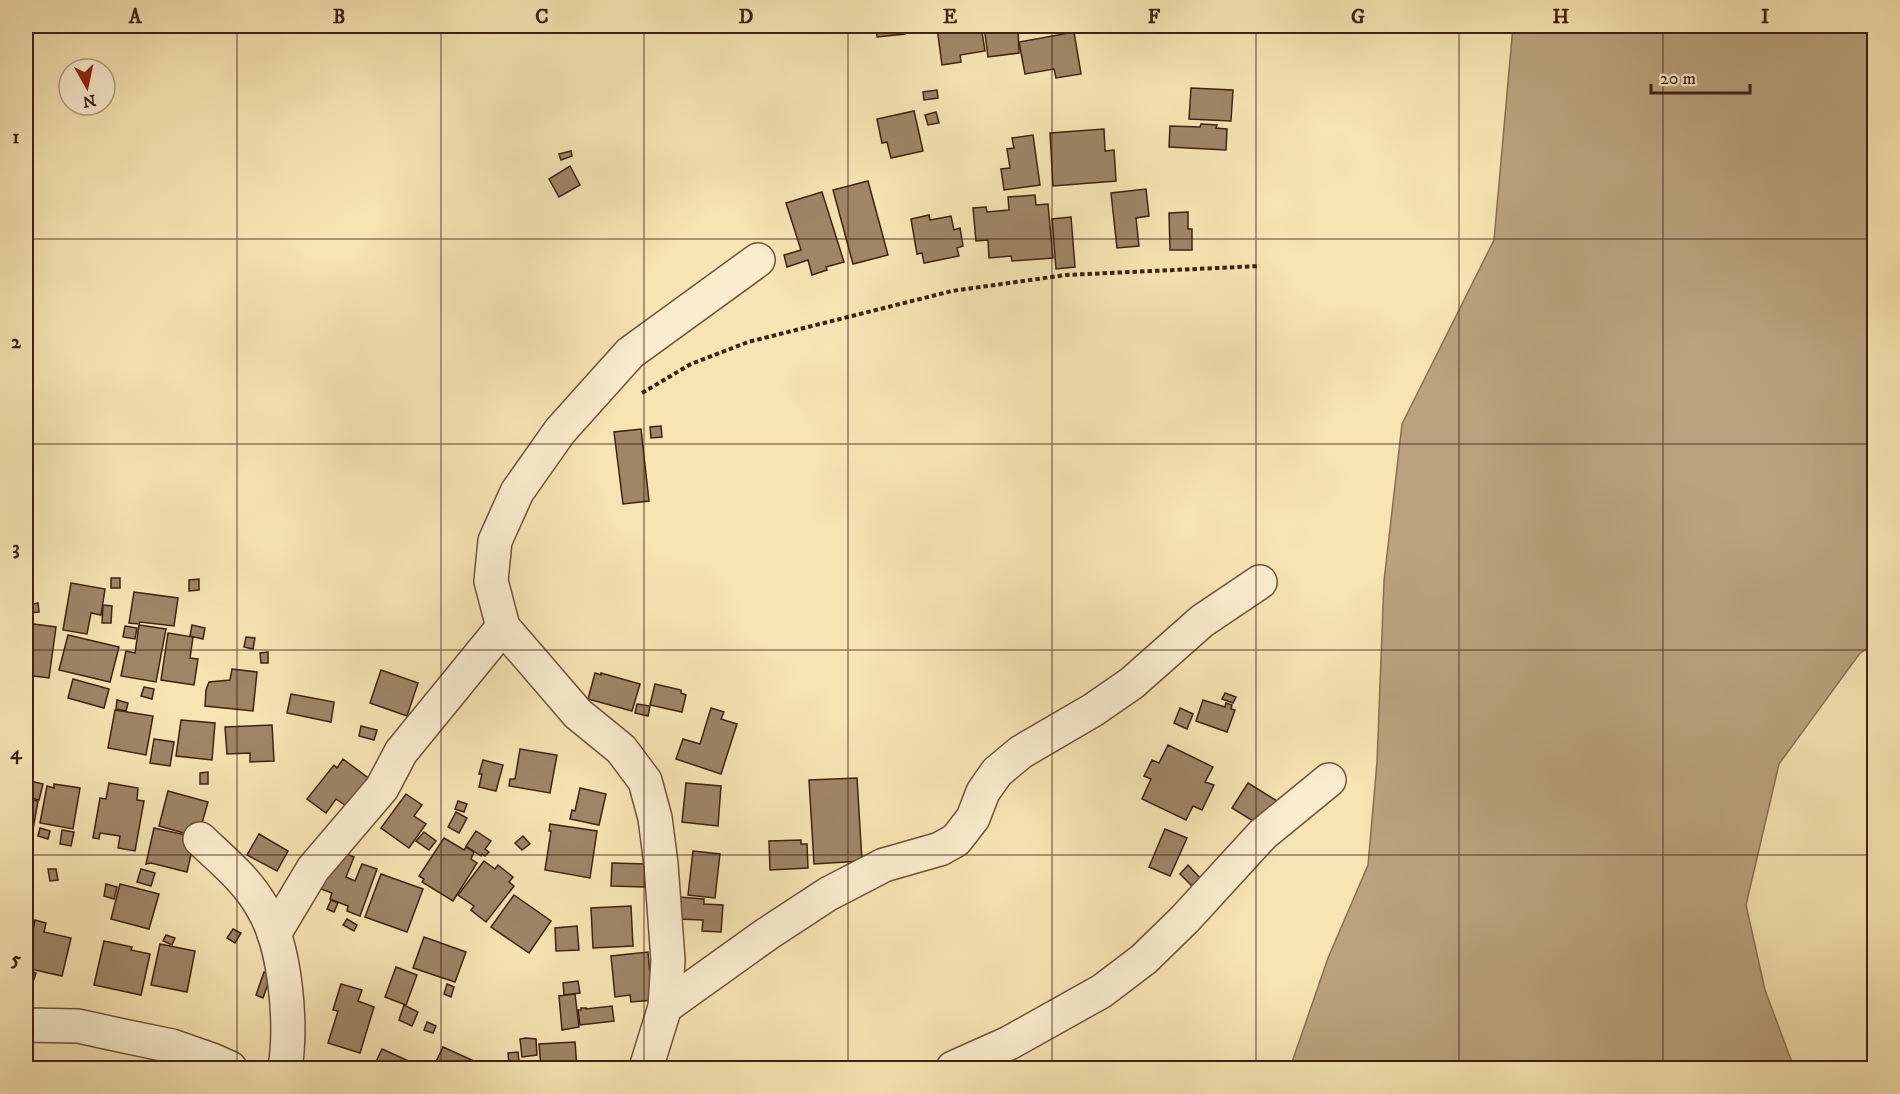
<svg xmlns="http://www.w3.org/2000/svg" width="1900" height="1094" font-family="'IM FELL DW Pica',serif">
  <rect width="100%" height="100%" fill="#f7e4b3"/>
  <filter id="stains"><feTurbulence type="fractalNoise" baseFrequency=".00333" numOctaves="4"/><feColorMatrix values="0 0 0 0 .2 0 0 0 0 .09 0 0 0 0 .02 0 0 0 .5 -.17"/></filter>
  <radialGradient id="worn" r=".72"><stop offset=".6" stop-color="#630" stop-opacity="0"/><stop offset="1" stop-color="#630" stop-opacity=".3"/></radialGradient>
  <path fill="#b9a27d" stroke="#896e53" stroke-width="1.5" d="M 1513,26 L 1874,26 L 1874,645 L 1860,653 L 1779,764 L 1746,905 L 1765,990 L 1794,1068 L 1290,1068 L 1328,958 L 1368,865 L 1377,762 L 1384,581 L 1402,424 L 1494,240 Z"/>
  <g fill="#9f8667" stroke="#402114" stroke-width="1.5">
    <path d="M 876,26 L 904,26 L 905,34 L 877,37 Z"/>
    <path d="M 956,26 L 981,26 L 985,51 L 960,55 L 961,62 L 942,65 L 937,28 Z"/>
    <path d="M 984,26 L 1018,26 L 1019,53 L 988,57 Z"/>
    <path d="M 1074,32 L 1081,74 L 1056,78 L 1054,69 L 1025,74 L 1019,42 Z"/>
    <path d="M 1191,88 L 1233,90 L 1231,121 L 1189,119 Z"/>
    <path d="M 937,90 L 938,98 L 924,100 L 923,92 Z"/>
    <path d="M 914,111 L 923,151 L 891,158 L 887,142 L 882,143 L 877,119 Z"/>
    <path d="M 936,112 L 939,123 L 928,125 L 925,115 Z"/>
    <path d="M 1201,124 L 1217,125 L 1216,128 L 1227,129 L 1226,150 L 1169,147 L 1170,126 L 1200,127 Z"/>
    <path d="M 1104,129 L 1105,151 L 1114,150 L 1116,181 L 1053,186 L 1050,133 Z"/>
    <path d="M 1033,135 L 1040,185 L 1004,190 L 1001,169 L 1010,168 L 1007,149 L 1014,148 L 1012,138 Z"/>
    <path d="M 571,151 L 572,156 L 561,160 L 559,154 Z"/>
    <path d="M 570,166 L 580,185 L 559,197 L 549,179 Z"/>
    <path d="M 868,181 L 888,255 L 853,264 L 833,190 Z"/>
    <path d="M 1146,189 L 1149,216 L 1136,218 L 1139,246 L 1117,248 L 1111,193 Z"/>
    <path d="M 822,192 L 844,262 L 826,267 L 827,270 L 812,275 L 808,260 L 787,267 L 784,255 L 801,250 L 786,203 Z"/>
    <path d="M 1035,195 L 1036,205 L 1048,204 L 1053,258 L 1012,261 L 1011,256 L 989,258 L 988,240 L 976,241 L 973,208 L 986,207 L 987,212 L 1009,210 L 1008,197 Z"/>
    <path d="M 1188,212 L 1188,229 L 1192,229 L 1192,250 L 1170,250 L 1169,213 Z"/>
    <path d="M 929,215 L 930,220 L 951,216 L 954,230 L 960,228 L 963,246 L 957,248 L 959,256 L 924,263 L 922,253 L 917,254 L 911,219 Z"/>
    <path d="M 1071,217 L 1075,267 L 1056,269 L 1052,219 Z"/>
    <path d="M 661,426 L 662,437 L 651,438 L 650,427 Z"/>
    <path d="M 641,429 L 649,501 L 623,504 L 614,432 Z"/>
    <rect x="111" y="578" width="9" height="10"/>
    <path d="M 199,579 L 199,590 L 189,591 L 189,580 Z"/>
    <path d="M 71,583 L 105,589 L 101,615 L 91,613 L 87,634 L 63,630 Z"/>
    <path d="M 134,592 L 178,598 L 174,626 L 140,622 L 139,624 L 129,623 Z"/>
    <path d="M 38,603 L 39,612 L 30,613 L 28,605 Z"/>
    <path d="M 103,605 L 112,606 L 111,623 L 102,623 Z"/>
    <path d="M 26,623 L 56,627 L 49,678 L 26,675 L 28,651 L 26,651 Z"/>
    <path d="M 139,625 L 166,629 L 156,682 L 121,676 L 126,651 L 135,653 Z"/>
    <path d="M 192,625 L 205,628 L 203,639 L 190,636 Z"/>
    <path d="M 125,626 L 137,628 L 135,639 L 123,637 Z"/>
    <path d="M 168,633 L 193,637 L 190,658 L 198,659 L 194,685 L 161,680 Z"/>
    <path d="M 68,635 L 119,647 L 110,682 L 59,670 Z"/>
    <path d="M 246,637 L 255,638 L 253,649 L 244,647 Z"/>
    <path d="M 268,652 L 268,663 L 261,663 L 260,653 Z"/>
    <path d="M 232,669 L 257,672 L 253,711 L 205,706 L 206,690 L 209,682 L 230,680 Z"/>
    <path d="M 381,670 L 418,683 L 407,716 L 370,703 Z"/>
    <path d="M 595,673 L 601,675 L 601,673 L 640,684 L 632,711 L 588,699 Z"/>
    <path d="M 73,679 L 109,689 L 104,708 L 68,698 Z"/>
    <path d="M 655,684 L 681,690 L 681,693 L 686,695 L 682,712 L 650,705 Z"/>
    <path d="M 144,687 L 154,689 L 152,699 L 141,696 Z"/>
    <path d="M 1225,693 L 1236,697 L 1233,703 L 1222,699 Z"/>
    <path d="M 291,694 L 334,702 L 331,722 L 287,713 Z"/>
    <path d="M 117,700 L 128,703 L 126,711 L 116,709 Z"/>
    <path d="M 1203,700 L 1225,707 L 1226,703 L 1232,705 L 1231,709 L 1235,710 L 1227,732 L 1196,721 Z"/>
    <path d="M 637,704 L 650,706 L 648,716 L 635,713 Z"/>
    <path d="M 711,708 L 724,712 L 721,719 L 737,724 L 721,774 L 676,759 L 683,739 L 700,744 Z"/>
    <path d="M 1180,708 L 1193,714 L 1187,729 L 1174,723 Z"/>
    <path d="M 115,710 L 153,716 L 146,755 L 108,748 Z"/>
    <path d="M 181,720 L 215,723 L 212,760 L 176,756 Z"/>
    <path d="M 272,725 L 274,761 L 250,762 L 250,753 L 227,754 L 225,727 Z"/>
    <path d="M 361,726 L 377,730 L 374,740 L 359,736 Z"/>
    <path d="M 154,739 L 174,742 L 170,766 L 150,763 Z"/>
    <path d="M 1168,745 L 1213,767 L 1205,782 L 1214,785 L 1202,810 L 1193,806 L 1186,820 L 1142,799 L 1151,779 L 1144,776 L 1152,760 L 1159,763 Z"/>
    <path d="M 520,749 L 557,755 L 550,793 L 509,786 L 510,779 L 515,779 Z"/>
    <path d="M 343,759 L 375,783 L 353,811 L 336,799 L 326,813 L 307,799 L 334,765 L 337,768 Z"/>
    <path d="M 483,760 L 503,765 L 496,791 L 479,787 L 482,774 L 479,774 Z"/>
    <path d="M 208,772 L 208,784 L 200,784 L 200,773 Z"/>
    <path d="M 857,778 L 862,861 L 814,864 L 809,780 Z"/>
    <path d="M 26,780 L 43,784 L 39,800 L 26,797 Z"/>
    <path d="M 109,783 L 138,788 L 137,800 L 144,801 L 135,851 L 118,848 L 120,836 L 100,833 L 99,839 L 93,838 L 100,798 L 106,799 Z"/>
    <path d="M 686,783 L 721,786 L 718,826 L 682,822 Z"/>
    <path d="M 1248,783 L 1277,801 L 1261,826 L 1232,808 Z"/>
    <path d="M 54,784 L 80,788 L 73,829 L 40,823 L 47,786 L 54,788 Z"/>
    <path d="M 580,788 L 606,794 L 599,825 L 570,819 L 572,810 L 575,811 Z"/>
    <path d="M 168,791 L 208,802 L 198,837 L 159,826 Z"/>
    <path d="M 406,794 L 422,805 L 414,816 L 426,824 L 409,848 L 381,828 Z"/>
    <path d="M 26,799 L 38,801 L 32,835 L 26,834 Z"/>
    <path d="M 458,801 L 467,804 L 464,812 L 455,809 Z"/>
    <path d="M 456,812 L 467,818 L 459,833 L 448,827 Z"/>
    <path d="M 550,824 L 597,831 L 590,878 L 545,870 L 551,831 L 549,831 Z"/>
    <path d="M 40,828 L 50,831 L 48,839 L 38,836 Z"/>
    <path d="M 154,828 L 195,837 L 187,872 L 151,863 L 146,864 Z"/>
    <path d="M 1165,829 L 1187,838 L 1170,876 L 1149,867 Z"/>
    <path d="M 62,830 L 74,832 L 71,846 L 60,844 Z"/>
    <path d="M 476,831 L 491,841 L 485,849 L 489,852 L 485,856 L 482,854 L 481,856 L 466,846 Z"/>
    <path d="M 424,832 L 436,841 L 429,850 L 416,841 Z"/>
    <path d="M 259,834 L 288,851 L 277,871 L 247,855 Z"/>
    <path d="M 523,836 L 530,844 L 522,850 L 515,843 Z"/>
    <path d="M 444,838 L 464,850 L 466,847 L 474,852 L 471,859 L 477,863 L 453,901 L 422,882 L 424,879 L 419,876 Z"/>
    <path d="M 801,840 L 801,844 L 807,844 L 808,868 L 770,870 L 769,841 Z"/>
    <path d="M 336,850 L 354,857 L 346,877 L 355,881 L 362,864 L 377,869 L 360,916 L 347,911 L 348,906 L 330,899 L 332,893 L 321,889 Z"/>
    <path d="M 693,851 L 720,854 L 715,898 L 688,895 Z"/>
    <path d="M 26,854 L 31,856 L 26,890 Z"/>
    <path d="M 484,861 L 495,869 L 498,865 L 513,877 L 509,882 L 514,886 L 486,922 L 471,910 L 474,906 L 458,895 Z"/>
    <path d="M 612,863 L 646,864 L 645,887 L 611,886 Z"/>
    <path d="M 1188,865 L 1202,880 L 1194,888 L 1180,874 Z"/>
    <path d="M 48,869 L 56,869 L 58,880 L 50,881 Z"/>
    <path d="M 141,869 L 155,873 L 151,886 L 137,882 Z"/>
    <path d="M 381,874 L 423,889 L 407,932 L 365,917 Z"/>
    <path d="M 106,884 L 117,887 L 114,899 L 104,896 Z"/>
    <path d="M 120,884 L 159,894 L 149,929 L 111,919 Z"/>
    <path d="M 514,895 L 551,921 L 529,953 L 491,927 Z"/>
    <path d="M 679,897 L 704,899 L 704,904 L 723,905 L 721,932 L 702,931 L 703,920 L 678,919 Z"/>
    <path d="M 331,900 L 338,903 L 334,912 L 327,909 Z"/>
    <path d="M 631,906 L 633,946 L 593,948 L 591,908 Z"/>
    <path d="M 347,919 L 357,925 L 354,931 L 343,925 Z"/>
    <path d="M 35,920 L 46,923 L 44,932 L 71,938 L 62,976 L 26,968 Z"/>
    <path d="M 577,926 L 579,950 L 556,951 L 555,928 Z"/>
    <path d="M 233,929 L 241,933 L 235,943 L 227,938 Z"/>
    <path d="M 166,935 L 175,938 L 172,945 L 163,941 Z"/>
    <path d="M 424,937 L 466,952 L 455,982 L 413,968 Z"/>
    <path d="M 104,941 L 132,947 L 131,950 L 150,954 L 141,995 L 94,985 Z"/>
    <path d="M 160,944 L 195,951 L 187,992 L 151,985 Z"/>
    <path d="M 648,952 L 650,975 L 654,975 L 654,1000 L 631,1002 L 630,995 L 615,997 L 611,956 Z"/>
    <path d="M 396,967 L 417,975 L 406,1005 L 385,997 Z"/>
    <path d="M 26,970 L 36,973 L 32,985 L 26,983 Z"/>
    <path d="M 264,972 L 271,975 L 263,998 L 256,995 Z"/>
    <path d="M 578,981 L 580,993 L 564,995 L 563,983 Z"/>
    <path d="M 341,984 L 362,990 L 358,1001 L 374,1007 L 360,1053 L 328,1043 L 338,1011 L 333,1010 Z"/>
    <path d="M 447,984 L 454,987 L 451,997 L 444,994 Z"/>
    <path d="M 575,994 L 579,1027 L 562,1030 L 559,996 Z"/>
    <path d="M 404,1005 L 418,1012 L 412,1026 L 399,1020 Z"/>
    <path d="M 612,1006 L 614,1021 L 580,1025 L 578,1010 L 581,1010 L 581,1008 L 586,1008 L 586,1009 Z"/>
    <path d="M 427,1022 L 436,1026 L 433,1033 L 424,1030 Z"/>
    <path d="M 526,1038 L 536,1039 L 537,1055 L 522,1057 L 520,1039 Z"/>
    <path d="M 575,1042 L 577,1068 L 541,1068 L 539,1044 Z"/>
    <path d="M 443,1047 L 487,1067 L 487,1068 L 433,1068 Z"/>
    <path d="M 382,1049 L 424,1068 L 373,1068 Z"/>
    <path d="M 518,1052 L 519,1062 L 509,1063 L 508,1053 Z"/>
  </g>
  <g fill="none" stroke-linecap="round" stroke-linejoin="round">
    <defs>
      <g id="street">
        <path d="M 200,839 C 222,860 247,880 262,907 C 286,946 292,1024 285,1068"/>
        <path d="M 274,934 L 313,869 L 382,788 L 401,752 L 503,627"/>
        <path d="M 665,1007 L 767,934 L 828,894 L 884,865 L 940,849 L 956,840 L 973,818 L 983,792 L 997,772 L 1021,752 L 1093,710 L 1132,683 L 1202,621 L 1260,582"/>
        <path d="M 26,1025 L 78,1026 L 119,1035 L 172,1046 L 212,1060 L 230,1068"/>
        <path d="M 646,1068 L 665,1007 L 668,960 L 661,864 L 655,818 L 645,781 L 621,749 L 578,714 L 503,627 L 491,581 L 495,541 L 517,492 L 560,431 L 630,353 L 758,260"/>
        <path d="M 953,1068 L 1009,1043 L 1102,991 L 1144,959 L 1185,919 L 1263,834 L 1329,780"/>
      </g>
    </defs>
    <use href="#street" stroke="#6e523c" stroke-width="36"/>
    <path stroke="#402114" stroke-width="4" stroke-dasharray="4.5 3" stroke-linecap="butt" d="M 642,393 L 691,364 L 748,342 L 952,291 L 1066,275 L 1260,266"/>
    <use href="#street" stroke="#faedce" stroke-width="33"/>
  </g>
  <path fill="none" stroke="#402114" stroke-width="1.5" stroke-opacity="0.55" d="M 237,26 L 237,1068M 441,26 L 441,1068M 644,26 L 644,1068M 848,26 L 848,1068M 1052,26 L 1052,1068M 1256,26 L 1256,1068M 1459,26 L 1459,1068M 1663,26 L 1663,1068M 26,239 L 1874,239M 26,444 L 1874,444M 26,650 L 1874,650M 26,855 L 1874,855"/>
  <rect width="1900" height="1094" fill="none" stroke="#f7e4b3" stroke-width="66"/>
  <g transform="translate(87 87) rotate(171)"><circle r="28" fill="#faedce" stroke="#b09b84" stroke-width="1.5"/>
  <path d="M0-4.5L10 22L0 15L-10 22Z" fill="#8f2418"/>
  <text y="-9" font-size="16" font-weight="bold" text-anchor="middle" fill="#402114">N</text>
  </g>
  <path d="M1651 84v9h99v-9" fill="none" stroke="#402114" stroke-width="3"/>
  <text x="1660" y="84" font-size="18" fill="#402114" stroke="#faedce" stroke-width="4.5" paint-order="stroke">20 m</text>
  <rect x="33" y="33" width="1834" height="1028" fill="none" stroke="#402114" stroke-width="2"/>
  <g font-size="20" text-anchor="middle" font-weight="bold" fill="#402114">
    <text x="135" y="23">A</text>
    <text x="339" y="23">B</text>
    <text x="542" y="23">C</text>
    <text x="746" y="23">D</text>
    <text x="950" y="23">E</text>
    <text x="1154" y="23">F</text>
    <text x="1358" y="23">G</text>
    <text x="1561" y="23">H</text>
    <text x="1765" y="23">I</text>
    <text x="16" y="143">1</text>
    <text x="16" y="348">2</text>
    <text x="16" y="554">3</text>
    <text x="16" y="759">4</text>
    <text x="16" y="965">5</text>
  </g>
  <rect width="100%" height="100%" filter="url(#stains)"/>
  <rect width="100%" height="100%" fill="url(#worn)"/>
</svg>
